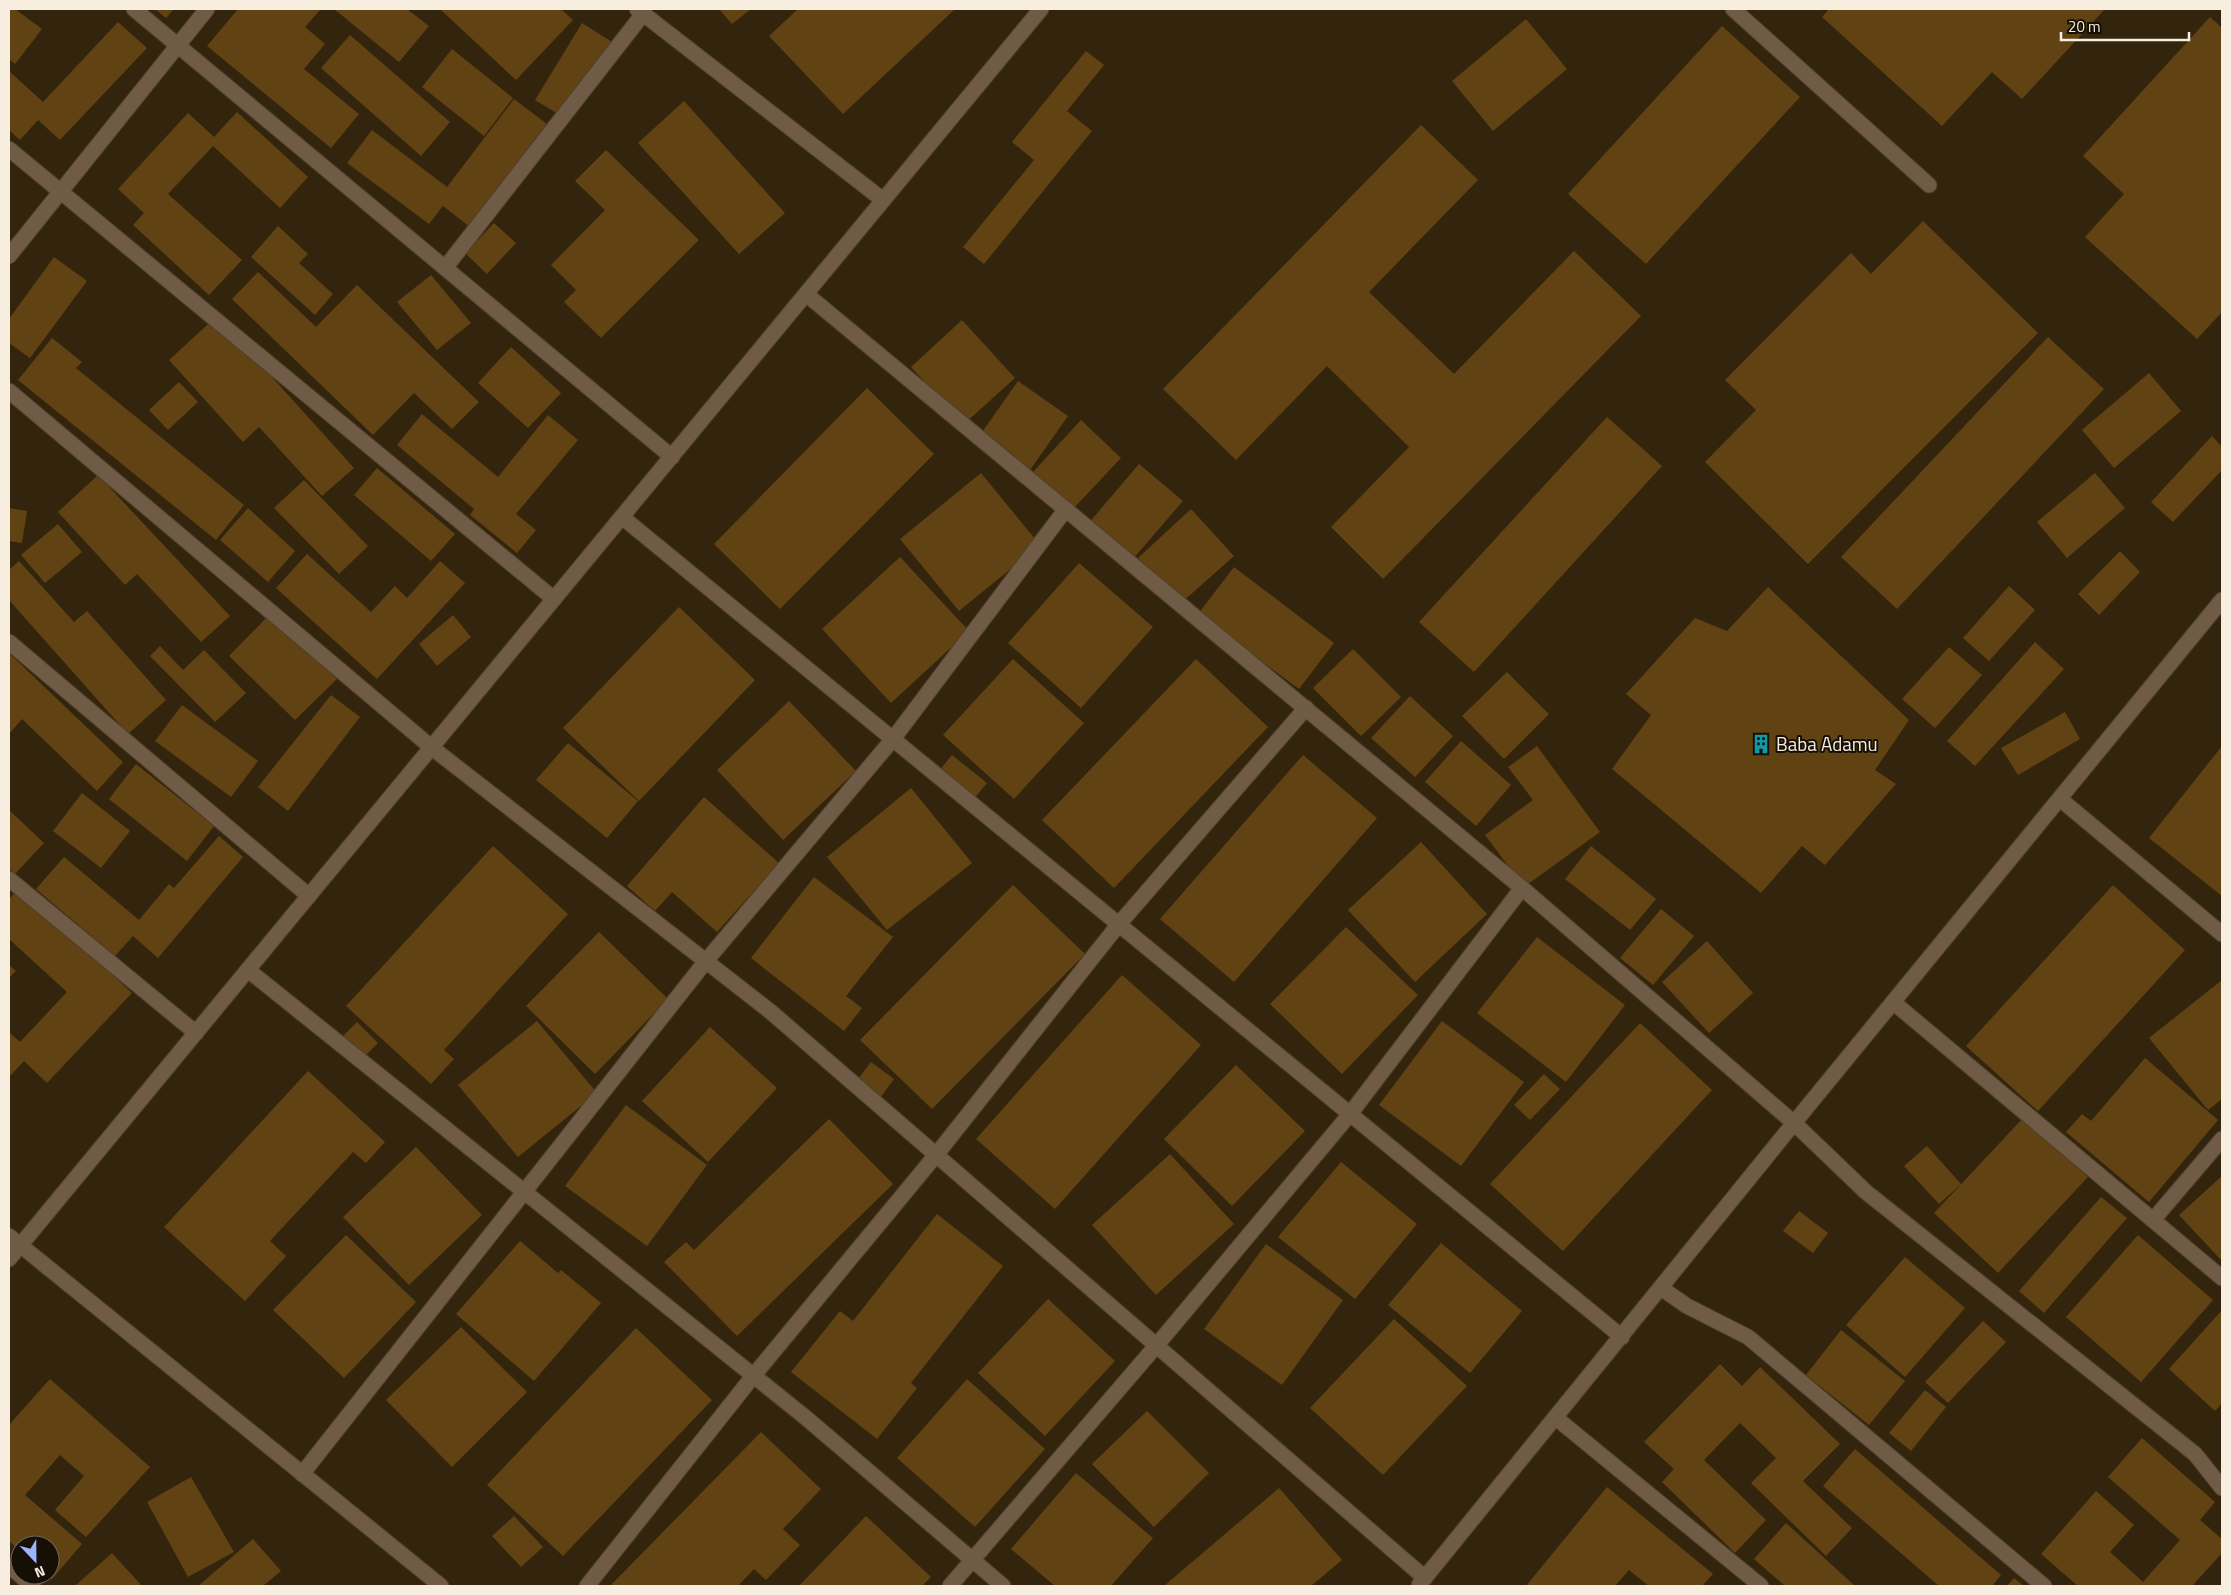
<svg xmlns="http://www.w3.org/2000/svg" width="2231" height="1595" font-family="'Titillium Web',sans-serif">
  <rect width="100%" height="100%" fill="#33240d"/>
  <g fill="#614313">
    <path d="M 9,9 L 15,9 L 42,29 L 15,64 L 9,59 Z"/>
    <path d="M 155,9 L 174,9 L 166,18 Z"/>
    <path d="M 238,9 L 321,9 L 305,27 L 325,44 L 304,69 L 359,114 L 331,148 L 207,46 Z"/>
    <path d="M 334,9 L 407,9 L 429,26 L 399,62 Z"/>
    <path d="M 440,9 L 561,9 L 573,20 L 516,80 Z"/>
    <path d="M 719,9 L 751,9 L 732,24 Z"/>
    <path d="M 798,9 L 955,9 L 843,114 L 769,36 Z"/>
    <path d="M 1829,9 L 2105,9 L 2022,99 L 1992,72 L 1942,126 L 1822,17 Z"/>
    <path d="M 2210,17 L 2222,28 L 2222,312 L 2197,339 L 2085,237 L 2124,194 L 2083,156 Z"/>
    <path d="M 1526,19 L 1567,69 L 1493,131 L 1452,81 Z"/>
    <path d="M 118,22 L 147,48 L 60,140 L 38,120 L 20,140 L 9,130 L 9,71 L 43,102 Z"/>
    <path d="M 582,23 L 612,42 L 565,118 L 535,100 Z"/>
    <path d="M 1722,26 L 1800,97 L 1646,264 L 1568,194 Z"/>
    <path d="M 350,35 L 450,122 L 421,156 L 321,68 Z"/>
    <path d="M 452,49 L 513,98 L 484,136 L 422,87 Z"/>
    <path d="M 1086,51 L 1104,65 L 1067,111 L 1092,131 L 984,264 L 963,247 L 1034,160 L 1012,142 Z"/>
    <path d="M 514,99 L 547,124 L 470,227 L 443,206 L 429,224 L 347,163 L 372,130 L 447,187 Z"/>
    <path d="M 684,101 L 785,213 L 739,254 L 638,143 Z"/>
    <path d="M 237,112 L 308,177 L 280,208 L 213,146 L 168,194 L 242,260 L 209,295 L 133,225 L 144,213 L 118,189 L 188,113 L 214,137 Z"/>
    <path d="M 1421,125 L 1478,180 L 1369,292 L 1454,374 L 1574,251 L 1641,316 L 1383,579 L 1331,527 L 1409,447 L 1327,366 L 1236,460 L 1163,389 Z"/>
    <path d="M 606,150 L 699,240 L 601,338 L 564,302 L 576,290 L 551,265 L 605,210 L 575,181 Z"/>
    <path d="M 1923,221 L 2038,333 L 1808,564 L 1705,462 L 1756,410 L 1725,380 L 1851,253 L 1871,274 Z"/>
    <path d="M 494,223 L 516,243 L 487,274 L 465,253 Z"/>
    <path d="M 278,226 L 308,254 L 299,263 L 333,294 L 315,315 L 251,257 Z"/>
    <path d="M 54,257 L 87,281 L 30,358 L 9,343 L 9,319 Z"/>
    <path d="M 258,272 L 316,327 L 357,285 L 479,402 L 452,429 L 414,393 L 373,435 L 232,299 Z"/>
    <path d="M 431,275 L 471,323 L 437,350 L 397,302 Z"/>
    <path d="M 217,316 L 354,468 L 322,496 L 259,427 L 243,442 L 169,360 Z"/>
    <path d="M 962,320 L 1015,378 L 964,424 L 911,367 Z"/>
    <path d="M 2048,337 L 2104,389 L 1897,609 L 1841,557 Z"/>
    <path d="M 52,338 L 82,362 L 76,368 L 244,505 L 216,540 L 18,380 Z"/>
    <path d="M 511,347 L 561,393 L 528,428 L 478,383 Z"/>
    <path d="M 2149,373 L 2181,411 L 2114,468 L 2082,430 Z"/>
    <path d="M 1018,381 L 1068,416 L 1030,470 L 980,435 Z"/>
    <path d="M 179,382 L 198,402 L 168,430 L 149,410 Z"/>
    <path d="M 867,388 L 934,454 L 780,609 L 714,544 Z"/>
    <path d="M 422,414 L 498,477 L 548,415 L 578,440 L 516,514 L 536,530 L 517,553 L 470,515 L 474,509 L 397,445 Z"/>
    <path d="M 1607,417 L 1662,466 L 1474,672 L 1419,622 Z"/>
    <path d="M 1081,420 L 1121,458 L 1073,509 L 1033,472 Z"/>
    <path d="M 2212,436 L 2222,447 L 2222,470 L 2173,522 L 2151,502 Z"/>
    <path d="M 1139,464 L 1183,501 L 1132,560 L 1088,524 Z"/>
    <path d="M 377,468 L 455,534 L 431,561 L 354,495 Z"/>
    <path d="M 981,473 L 1040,545 L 959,611 L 900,539 Z"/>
    <path d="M 2095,473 L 2125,508 L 2067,558 L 2037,522 Z"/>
    <path d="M 98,475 L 230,616 L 201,642 L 137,574 L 125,585 L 58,512 Z"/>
    <path d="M 304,480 L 368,546 L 339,574 L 274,508 Z"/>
    <path d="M 9,508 L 27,511 L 22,543 L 9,541 Z"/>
    <path d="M 248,508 L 295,551 L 268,582 L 220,540 Z"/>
    <path d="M 1191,509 L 1234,556 L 1180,604 L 1138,558 Z"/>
    <path d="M 58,524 L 82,552 L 45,583 L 21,555 Z"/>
    <path d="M 2120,551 L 2140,572 L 2099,615 L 2078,594 Z"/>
    <path d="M 307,554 L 371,612 L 395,586 L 407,598 L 440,561 L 465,583 L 377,679 L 276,588 Z"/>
    <path d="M 900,557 L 969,631 L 891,703 L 822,629 Z"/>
    <path d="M 19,561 L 74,622 L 87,611 L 166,700 L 128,734 L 9,600 L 9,570 Z"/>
    <path d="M 1079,563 L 1153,627 L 1081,708 L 1008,643 Z"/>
    <path d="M 1234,567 L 1334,643 L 1299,689 L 1198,614 Z"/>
    <path d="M 2009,586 L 2035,610 L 1989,661 L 1963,638 Z"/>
    <path d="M 1768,587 L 1909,720 L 1875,770 L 1896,784 L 1825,865 L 1802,846 L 1761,893 L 1612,769 L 1651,715 L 1626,694 L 1695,618 L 1727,631 Z"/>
    <path d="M 679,607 L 755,680 L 639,801 L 563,728 Z"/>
    <path d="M 270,614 L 337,679 L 295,720 L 229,656 Z"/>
    <path d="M 453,615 L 471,637 L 437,666 L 419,644 Z"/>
    <path d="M 2035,642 L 2064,669 L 1975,766 L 1947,741 Z"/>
    <path d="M 160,646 L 183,670 L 204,650 L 246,693 L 215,722 L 150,656 Z"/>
    <path d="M 1949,647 L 1982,675 L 1935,728 L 1902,699 Z"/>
    <path d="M 1353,649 L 1401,697 L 1361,736 L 1313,688 Z"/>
    <path d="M 9,653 L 123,762 L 97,791 L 22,719 L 9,734 Z"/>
    <path d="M 1013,659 L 1084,723 L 1014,799 L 943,735 Z"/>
    <path d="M 1196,659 L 1268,727 L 1114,888 L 1042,820 Z"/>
    <path d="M 1507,672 L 1549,714 L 1504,759 L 1462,716 Z"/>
    <path d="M 331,695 L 360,717 L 288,811 L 258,787 Z"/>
    <path d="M 1410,696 L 1453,736 L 1415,777 L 1371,738 Z"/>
    <path d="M 789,701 L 856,771 L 783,840 L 717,770 Z"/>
    <path d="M 182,705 L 258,761 L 231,797 L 155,741 Z"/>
    <path d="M 2065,712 L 2080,739 L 2018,775 L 2001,748 Z"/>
    <path d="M 1461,741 L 1511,785 L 1476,826 L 1425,782 Z"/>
    <path d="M 568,743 L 638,801 L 607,838 L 536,780 Z"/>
    <path d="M 1537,746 L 1600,832 L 1524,887 L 1485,835 L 1533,800 L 1508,767 Z"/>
    <path d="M 2222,746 L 2222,896 L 2149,838 Z"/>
    <path d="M 952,755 L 987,783 L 968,806 L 934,777 Z"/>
    <path d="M 1303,755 L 1377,818 L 1234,982 L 1160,919 Z"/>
    <path d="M 136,764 L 214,826 L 187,861 L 109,799 Z"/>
    <path d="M 911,788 L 972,863 L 887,930 L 827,857 Z"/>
    <path d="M 82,793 L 130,831 L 101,868 L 53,831 Z"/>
    <path d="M 704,797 L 779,863 L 717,932 L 672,892 L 655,911 L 627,886 Z"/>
    <path d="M 9,810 L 44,843 L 15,874 L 9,868 Z"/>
    <path d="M 219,836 L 243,857 L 158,958 L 133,936 L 115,956 L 36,889 L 64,857 L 139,920 L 169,884 L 174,888 Z"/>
    <path d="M 1421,842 L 1487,914 L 1415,982 L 1348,910 Z"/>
    <path d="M 493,846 L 568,914 L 444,1050 L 454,1059 L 431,1084 L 346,1006 Z"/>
    <path d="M 1591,846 L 1656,899 L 1630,930 L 1565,879 Z"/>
    <path d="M 814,877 L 893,937 L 846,996 L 862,1008 L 844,1031 L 751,958 Z"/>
    <path d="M 1013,885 L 1085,954 L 932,1109 L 860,1040 Z"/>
    <path d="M 2113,885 L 2185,950 L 2038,1111 L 1966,1046 Z"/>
    <path d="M 19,888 L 132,993 L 47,1083 L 24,1061 L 9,1077 L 9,1032 L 20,1042 L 67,992 L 9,939 L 9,899 Z"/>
    <path d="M 1661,909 L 1694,936 L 1653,985 L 1620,958 Z"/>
    <path d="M 1346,927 L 1418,995 L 1342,1074 L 1270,1004 Z"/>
    <path d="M 599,932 L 668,999 L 595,1074 L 526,1006 Z"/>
    <path d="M 1537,937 L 1625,1005 L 1566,1082 L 1477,1013 Z"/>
    <path d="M 1707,941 L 1753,993 L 1709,1033 L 1662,982 Z"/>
    <path d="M 9,965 L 16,971 L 9,978 Z"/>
    <path d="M 1122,975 L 1201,1045 L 1055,1209 L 976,1139 Z"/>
    <path d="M 2222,980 L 2222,1099 L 2208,1110 L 2149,1038 Z"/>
    <path d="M 537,1021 L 597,1093 L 518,1157 L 458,1085 Z"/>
    <path d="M 1442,1021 L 1524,1082 L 1461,1166 L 1379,1105 Z"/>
    <path d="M 357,1022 L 378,1043 L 363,1058 L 342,1037 Z"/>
    <path d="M 1640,1023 L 1712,1090 L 1563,1251 L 1490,1184 Z"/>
    <path d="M 710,1027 L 777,1088 L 708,1162 L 642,1101 Z"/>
    <path d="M 2145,1058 L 2218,1120 L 2149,1202 L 2066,1132 L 2082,1114 L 2091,1121 Z"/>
    <path d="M 871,1062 L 894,1079 L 875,1105 L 851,1088 Z"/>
    <path d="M 1236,1065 L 1305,1131 L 1232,1206 L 1164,1139 Z"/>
    <path d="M 308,1071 L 385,1142 L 366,1163 L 353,1152 L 270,1241 L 286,1256 L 245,1301 L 164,1227 Z"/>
    <path d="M 1544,1074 L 1560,1089 L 1530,1120 L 1514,1105 Z"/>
    <path d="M 626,1105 L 707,1165 L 647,1246 L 565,1186 Z"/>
    <path d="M 2024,1117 L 2088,1177 L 1998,1273 L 1934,1213 Z"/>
    <path d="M 829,1119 L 893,1184 L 737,1336 L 664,1262 L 686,1242 L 694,1250 Z"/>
    <path d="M 1927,1146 L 1961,1184 L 1939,1204 L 1904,1166 Z"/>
    <path d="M 416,1147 L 482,1215 L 409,1285 L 343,1217 Z"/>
    <path d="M 1170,1154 L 1234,1224 L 1156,1295 L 1092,1225 Z"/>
    <path d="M 1341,1162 L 1417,1224 L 1355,1299 L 1278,1237 Z"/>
    <path d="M 2222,1176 L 2222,1261 L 2179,1215 Z"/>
    <path d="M 2101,1197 L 2127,1218 L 2044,1313 L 2019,1291 Z"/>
    <path d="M 1799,1211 L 1828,1233 L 1813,1253 L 1783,1231 Z"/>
    <path d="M 937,1214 L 1003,1266 L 911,1383 L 917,1388 L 877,1439 L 791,1372 L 840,1311 L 853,1321 Z"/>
    <path d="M 346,1235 L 416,1302 L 344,1378 L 273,1310 Z"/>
    <path d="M 2138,1235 L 2213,1300 L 2141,1382 L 2066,1317 Z"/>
    <path d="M 520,1241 L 558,1273 L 561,1270 L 601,1303 L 534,1381 L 456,1314 Z"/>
    <path d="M 1441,1243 L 1522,1311 L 1470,1373 L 1388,1305 Z"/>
    <path d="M 1266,1244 L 1343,1300 L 1282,1385 L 1204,1329 Z"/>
    <path d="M 1905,1257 L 1965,1308 L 1905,1377 L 1846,1325 Z"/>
    <path d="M 1048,1299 L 1115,1361 L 1045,1436 L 978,1373 Z"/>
    <path d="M 2222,1310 L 2222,1403 L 2215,1411 L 2169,1369 Z"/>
    <path d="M 1394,1319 L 1467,1386 L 1383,1475 L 1310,1408 Z"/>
    <path d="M 1983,1321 L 2006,1342 L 1948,1403 L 1925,1382 Z"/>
    <path d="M 461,1327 L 527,1392 L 452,1467 L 386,1400 Z"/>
    <path d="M 636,1328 L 712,1400 L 563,1556 L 487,1485 Z"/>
    <path d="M 1841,1330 L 1905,1381 L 1869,1425 L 1806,1375 Z"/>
    <path d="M 1720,1364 L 1742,1386 L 1760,1367 L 1840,1444 L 1803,1481 L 1852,1528 L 1826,1556 L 1751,1483 L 1776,1458 L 1740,1423 L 1704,1460 L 1766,1520 L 1735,1553 L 1662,1482 L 1674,1469 L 1644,1442 Z"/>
    <path d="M 50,1379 L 150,1467 L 86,1537 L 55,1510 L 84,1476 L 60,1455 L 25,1495 L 82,1544 L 52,1579 L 47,1575 L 50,1575 L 50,1545 L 20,1545 L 20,1551 L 9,1541 L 9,1425 Z"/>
    <path d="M 967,1379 L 1045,1449 L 975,1527 L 897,1458 Z"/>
    <path d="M 1925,1390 L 1946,1407 L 1911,1451 L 1889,1433 Z"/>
    <path d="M 1147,1411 L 1209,1473 L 1154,1527 L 1092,1464 Z"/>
    <path d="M 761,1432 L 821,1489 L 783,1529 L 800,1545 L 766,1580 L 754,1569 L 738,1586 L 610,1586 Z"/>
    <path d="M 2142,1438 L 2215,1502 L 2200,1520 L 2222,1539 L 2222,1553 L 2192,1586 L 2078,1586 L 2041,1554 L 2096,1491 L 2134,1525 L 2110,1552 L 2143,1582 L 2180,1540 L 2108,1477 Z"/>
    <path d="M 1855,1449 L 2001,1575 L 1992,1586 L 1939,1586 L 1823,1486 Z"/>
    <path d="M 1076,1473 L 1153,1538 L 1111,1586 L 1055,1586 L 1011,1549 Z"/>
    <path d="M 191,1477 L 234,1552 L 188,1577 L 147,1502 Z"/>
    <path d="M 1607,1487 L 1713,1574 L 1702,1586 L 1649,1586 L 1629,1570 L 1615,1586 L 1526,1586 Z"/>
    <path d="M 1279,1488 L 1342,1560 L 1311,1586 L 1164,1586 Z"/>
    <path d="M 514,1516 L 543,1547 L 521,1567 L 492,1536 Z"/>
    <path d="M 866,1516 L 931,1577 L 922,1586 L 799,1586 Z"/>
    <path d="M 1786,1523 L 1855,1586 L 1785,1586 L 1754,1559 Z"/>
    <path d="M 253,1539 L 281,1571 L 263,1586 L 198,1586 Z"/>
    <path d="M 112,1553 L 142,1586 L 75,1586 Z"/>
    <path d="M 2014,1578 L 2024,1586 L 2007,1586 Z"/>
  </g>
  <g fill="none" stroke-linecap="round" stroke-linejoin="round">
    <defs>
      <g id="minor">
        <path d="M 134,9 L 672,457"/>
        <path d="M 637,9 L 883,200"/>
        <path d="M 1733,9 L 1929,185"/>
        <path d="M 9,149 L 554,599"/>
        <path d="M 9,256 L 207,9"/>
        <path d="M 445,268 L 643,14 L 643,9"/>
        <path d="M 806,294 L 1522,888 L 1794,1123 L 1866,1192 L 2195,1454 L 2222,1488"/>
        <path d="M 9,391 L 431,747 L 771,1012 L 1425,1578"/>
        <path d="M 622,517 L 1622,1337"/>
        <path d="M 9,642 L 309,896"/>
        <path d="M 2060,799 L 2222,934"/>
        <path d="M 9,879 L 196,1033"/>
        <path d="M 248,970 L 805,1417 L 1003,1586"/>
        <path d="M 1893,1002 L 2222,1278"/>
        <path d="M 2153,1220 L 2222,1139"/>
        <path d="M 9,1236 L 441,1586"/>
        <path d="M 9,1259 L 1041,9"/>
        <path d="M 1661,1288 L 1687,1306 L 1748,1337 L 2044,1586"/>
        <path d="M 1556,1418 L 1761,1586"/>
        <path d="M 302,1474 L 706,961 L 893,739 L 1066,509"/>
        <path d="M 9,1566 L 33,1586"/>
        <path d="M 1419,1585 L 1794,1123 L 2222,600"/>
        <path d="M 587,1586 L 754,1375 L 936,1155 L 1119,924 L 1306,708"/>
        <path d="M 950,1586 L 1156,1346 L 1350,1114 L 1522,888"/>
      </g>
    </defs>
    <use href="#minor" stroke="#4f402b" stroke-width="17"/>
    <use href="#minor" stroke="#705b46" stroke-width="15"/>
  </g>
  <defs>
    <symbol id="building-bare" viewBox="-9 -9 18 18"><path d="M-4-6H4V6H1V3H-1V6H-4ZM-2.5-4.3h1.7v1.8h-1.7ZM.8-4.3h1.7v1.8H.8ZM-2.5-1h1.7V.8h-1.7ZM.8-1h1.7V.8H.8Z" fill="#0f9aa8" stroke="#150f06" stroke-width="2.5" paint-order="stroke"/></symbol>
  </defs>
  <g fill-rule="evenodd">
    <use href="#building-bare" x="1747" y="730" width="28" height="28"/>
  </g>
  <g text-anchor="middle" stroke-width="4" stroke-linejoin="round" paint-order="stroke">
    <g font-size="19" fill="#f8eee0" stroke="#150f06" text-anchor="start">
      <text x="1776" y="751">Baba Adamu</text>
    </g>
  </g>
  <rect width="2231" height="1595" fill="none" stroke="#f8eee0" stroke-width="20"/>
  <g transform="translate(35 1560) rotate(158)"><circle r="24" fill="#150f06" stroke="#70685d"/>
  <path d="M0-4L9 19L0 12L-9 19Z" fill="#9cb4fd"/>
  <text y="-8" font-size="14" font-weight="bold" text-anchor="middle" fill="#f8eee0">N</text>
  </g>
  <path d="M2061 32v8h128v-8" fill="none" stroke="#f8eee0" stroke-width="2.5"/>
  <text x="2068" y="32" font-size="15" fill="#f8eee0" stroke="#150f06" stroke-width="4" paint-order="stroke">20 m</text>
</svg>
